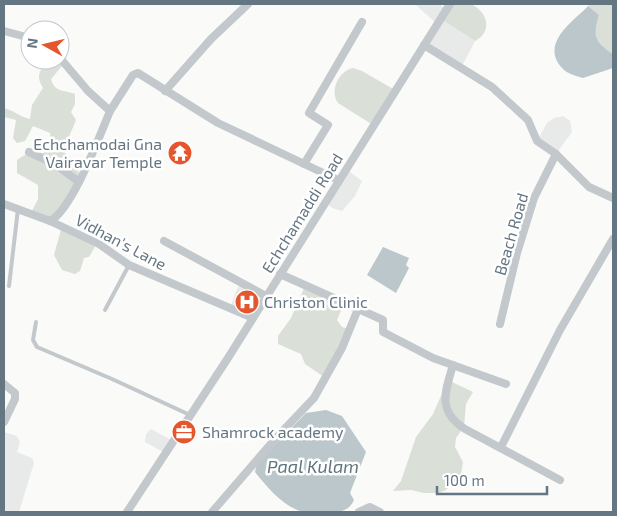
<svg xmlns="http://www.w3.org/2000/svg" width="617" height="516" font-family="'Exo 2',sans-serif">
  <rect width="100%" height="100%" fill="#fafaf8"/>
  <g fill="#e8e9e9">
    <path d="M 415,4 L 439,4 L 446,10 L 441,19 L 475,41 L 461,68 L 424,45 L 437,24 Z"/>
    <path d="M 563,116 L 570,121 L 572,132 L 556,154 L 537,141 L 547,123 L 554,118 Z"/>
    <path d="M 346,169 L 362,181 L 355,196 L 342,211 L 332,208 L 326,201 Z"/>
    <path d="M 240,284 L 264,298 L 253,318 L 231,306 L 236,291 Z"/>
    <path d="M 151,429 L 173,441 L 165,453 L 145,442 L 146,434 Z"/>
    <path d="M 4,432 L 17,436 L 20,442 L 17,452 L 32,458 L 34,463 L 19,512 L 4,512 Z"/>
  </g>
  <g fill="#dadfd7">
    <path d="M 450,4 C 456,4 465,2 471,4 C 488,12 493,32 475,41 L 441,19 Z"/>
    <path d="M 590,4 L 613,4 L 613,54 C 594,41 593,36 599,15 L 588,6 Z"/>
    <path d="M 47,60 L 60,60 L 62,66 L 51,79 C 54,92 64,90 75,94 L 75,104 L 71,112 L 76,120 L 64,149 L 66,155 L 78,162 L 79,182 L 50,221 L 31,213 L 38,199 L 38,185 L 17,173 L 17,160 L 29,152 L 42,155 L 51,142 L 50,133 L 33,126 L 25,141 L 17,143 L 13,138 L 16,120 L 4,117 L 4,108 C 13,110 20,117 30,119 L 32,105 L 43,88 C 36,76 39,72 47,60 Z"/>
    <path d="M 353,68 L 362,71 L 395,90 L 373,125 L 338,103 C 329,90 339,71 353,68 Z"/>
    <path d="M 62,226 L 97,243 L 89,257 L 84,258 L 80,271 L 75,274 L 62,270 L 54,255 Z"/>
    <path d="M 305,286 L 344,303 L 337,320 L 342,327 L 350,329 L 327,379 L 305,364 L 301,354 L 278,344 L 278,336 L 291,318 Z"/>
    <path d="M 448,380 L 473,392 L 466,404 L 464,427 L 456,438 L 455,447 L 463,462 L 461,474 L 454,482 L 446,490 L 439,493 L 424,493 L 411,490 L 393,491 L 401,481 L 416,437 L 433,414 Z"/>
  </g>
  <g fill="#bbc7cb">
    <path d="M 588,6 L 599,15 C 593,36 594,41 613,54 L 613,68 L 583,78 C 571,75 562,72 556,59 C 548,37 575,20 588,6 Z"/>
    <path d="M 383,247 L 409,258 L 406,265 L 409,268 L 396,293 L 367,275 Z"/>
    <path d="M 326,410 L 342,416 L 366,452 L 350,493 L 354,500 C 350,510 341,512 332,512 C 323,512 312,514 304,512 C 284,508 267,487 255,472 L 257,463 L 306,413 Z"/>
  </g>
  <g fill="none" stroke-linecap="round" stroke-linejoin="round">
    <g stroke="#c3c8cc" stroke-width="4">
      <path d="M 9,286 L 18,209"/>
      <path d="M 105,310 L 129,265"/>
      <path d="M 36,322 L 33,340 L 37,347 L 112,379 L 190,415"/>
    </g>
    <g stroke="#c3c8cc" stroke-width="8">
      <path d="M 4,31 L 30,38"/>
      <path d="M 424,45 L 492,87 L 528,120 L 537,141 L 556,154 L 589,187 L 613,198"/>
      <path d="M 165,91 L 211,39 L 248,4"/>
      <path d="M 110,111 L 133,75 L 138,73 L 218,123 L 338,180"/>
      <path d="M 29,152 L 55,164 L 79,182"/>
      <path d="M 304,164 L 328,125 L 309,113 L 362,22"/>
      <path d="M 4,204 L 50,221 L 99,244 L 129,265 L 253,318"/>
      <path d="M 50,221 C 72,210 100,135 110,111 L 88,91 L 60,58"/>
      <path d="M 164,241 L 266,296"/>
      <path d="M 280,274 L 383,320 L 383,332 L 433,358 L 506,384"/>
      <path d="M 500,324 L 517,253 L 534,198 L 556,154"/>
      <path d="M 453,365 C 445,392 437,411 465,429 L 560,480"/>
      <path d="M 4,384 L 15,393 L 15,399 L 4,422"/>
      <path d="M 501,447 L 560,330 L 613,239"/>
      <path d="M 127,512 L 228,358 L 450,4"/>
      <path d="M 212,512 L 275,439 L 314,398 L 342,348 L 358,309"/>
      <path d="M 359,512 L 370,507 L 380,512"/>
    </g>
  </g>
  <defs>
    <symbol id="temple-disc" viewBox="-11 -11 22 22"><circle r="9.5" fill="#e4572e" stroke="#fff"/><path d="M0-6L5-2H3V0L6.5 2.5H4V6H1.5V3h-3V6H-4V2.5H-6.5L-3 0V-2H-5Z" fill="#fff"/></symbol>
    <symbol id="hospital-disc" viewBox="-11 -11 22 22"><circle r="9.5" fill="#e4572e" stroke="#fff"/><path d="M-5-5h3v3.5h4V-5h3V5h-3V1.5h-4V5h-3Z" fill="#fff"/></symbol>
    <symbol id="office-disc" viewBox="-11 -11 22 22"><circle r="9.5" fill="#e4572e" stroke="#fff"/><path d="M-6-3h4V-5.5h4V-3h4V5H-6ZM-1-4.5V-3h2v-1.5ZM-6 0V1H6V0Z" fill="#fff"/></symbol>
  </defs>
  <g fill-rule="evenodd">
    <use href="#temple-disc" x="166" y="139" width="28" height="28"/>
    <use href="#hospital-disc" x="233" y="288" width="28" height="28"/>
    <use href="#office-disc" x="170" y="418" width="28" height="28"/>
  </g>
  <g text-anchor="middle" stroke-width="5" stroke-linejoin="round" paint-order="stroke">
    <g font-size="16" fill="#657683" stroke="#fff" text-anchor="start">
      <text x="162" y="150" text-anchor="end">Echchamodai Gna<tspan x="162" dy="18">Vairavar Temple</tspan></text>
      <text x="264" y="308">Christon Clinic</text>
      <text x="202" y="438">Shamrock academy</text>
    </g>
    <g font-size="16" fill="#657683" stroke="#fff">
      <text transform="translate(302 213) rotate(-58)" y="6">Echchamaddi Road</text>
      <text transform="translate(511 234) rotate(-74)" y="6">Beach Road</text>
      <text transform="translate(121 242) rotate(28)" y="6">Vidhan's Lane</text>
    </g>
    <g font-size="18" font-style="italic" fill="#60757c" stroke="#fff">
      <text x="313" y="473">Paal Kulam</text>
    </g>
  </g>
  <rect width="617" height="516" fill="none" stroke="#657683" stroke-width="10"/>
  <g transform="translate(45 45) rotate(278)"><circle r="24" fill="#ffffff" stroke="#c1c8cd"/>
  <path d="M0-4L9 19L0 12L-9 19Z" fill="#e4572e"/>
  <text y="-8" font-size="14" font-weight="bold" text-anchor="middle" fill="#657683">N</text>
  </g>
  <path d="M437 486v8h110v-8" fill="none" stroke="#657683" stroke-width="2.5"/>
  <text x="444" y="486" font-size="15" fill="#657683" stroke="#ffffff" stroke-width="4" paint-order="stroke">100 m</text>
</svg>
